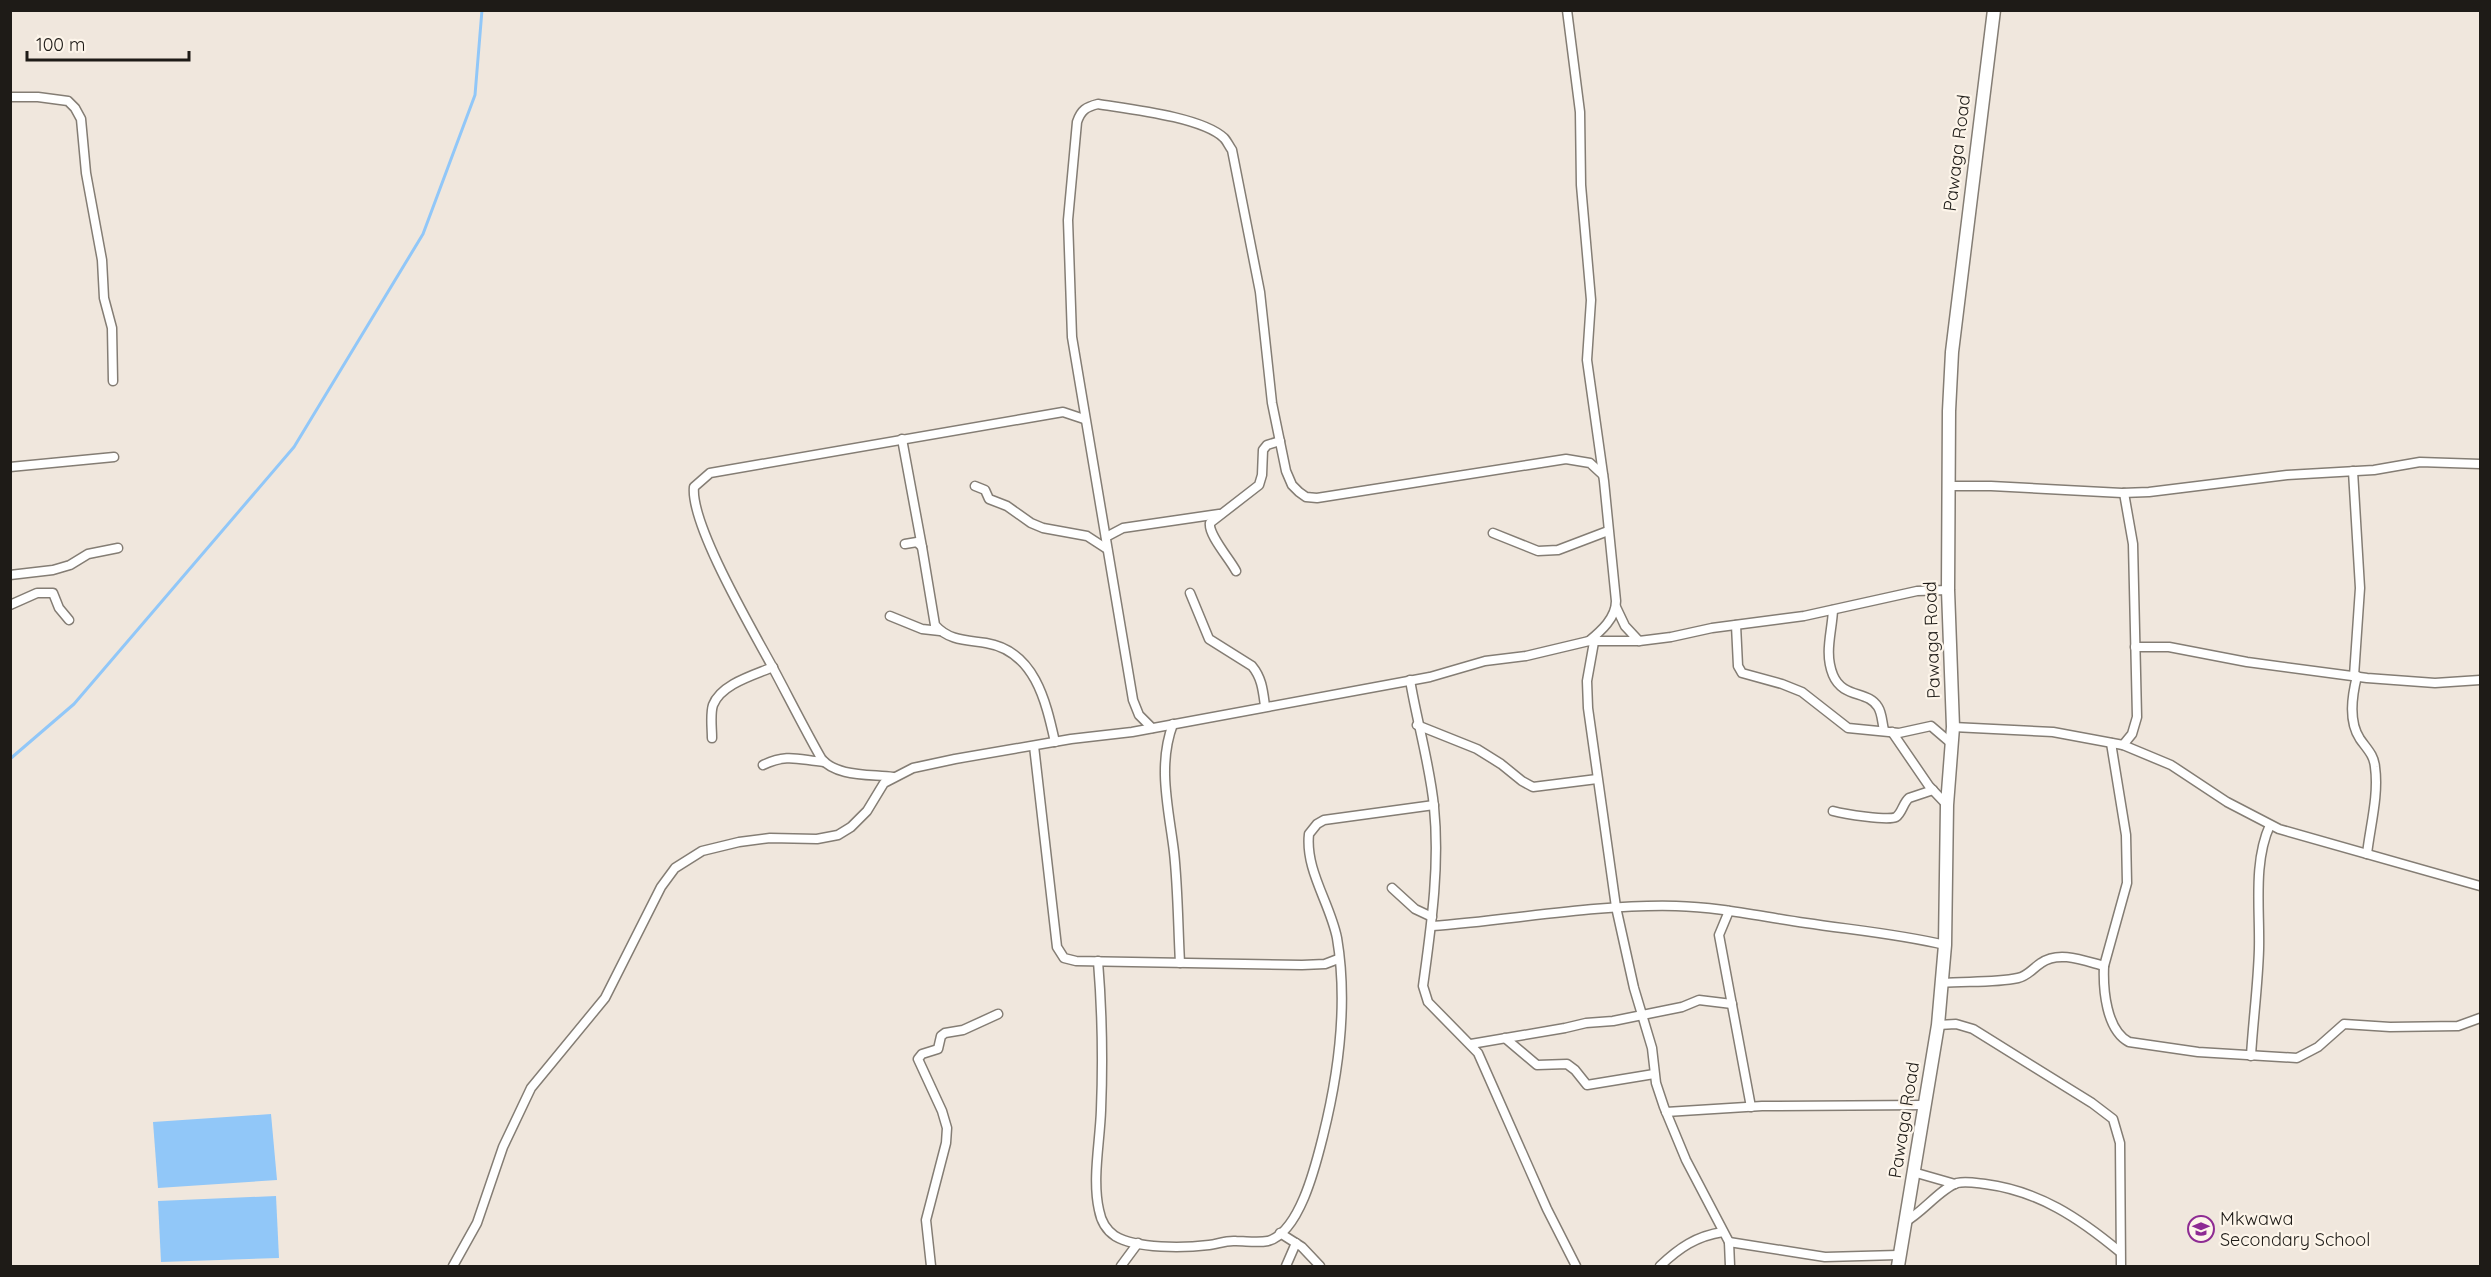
<svg xmlns="http://www.w3.org/2000/svg" width="2491" height="1277" font-family="Quicksand,sans-serif">
  <rect width="100%" height="100%" fill="#f0e7dd"/>
  <g fill="#91c7f8">
    <path d="M 271,1114 L 277,1180 L 158,1188 L 153,1122 Z"/>
    <path d="M 276,1196 L 279,1258 L 161,1262 L 158,1201 Z"/>
  </g>
  <g fill="none" stroke-linecap="round" stroke-linejoin="round">
    <path stroke="#91c7f8" stroke-width="3" d="M 10,759 L 74,704 L 294,447 L 423,234 L 475,95 L 482,10"/>
    <defs>
      <g id="minor">
        <path d="M 1567,10 L 1580,112 L 1581,185 L 1591,300 L 1587,360 L 1604,481 L 1616,601 C 1616,618 1601,631 1589,641"/>
        <path d="M 10,97 L 38,97 L 68,101 L 75,108 L 81,119 L 86,173 L 102,260 L 104,298 L 112,328 L 113,381"/>
        <path d="M 902,439 L 922,547"/>
        <path d="M 10,467 L 114,457"/>
        <path d="M 2353,471 L 2360,588 L 2354,676"/>
        <path d="M 975,486 L 985,490 L 989,499 L 1007,506 L 1031,523 L 1043,528 L 1087,536 L 1107,549"/>
        <path d="M 1949,486 L 1991,486 L 2122,493 L 2149,492 L 2287,475 L 2374,470 L 2420,462 L 2480,464"/>
        <path d="M 1493,533 L 1538,551 L 1558,550 L 1608,531"/>
        <path d="M 1106,537 L 1123,528 L 1219,514"/>
        <path d="M 905,544 L 917,542 L 922,547 L 935,625 C 949,641 967,640 986,643 C 1035,651 1046,702 1055,742"/>
        <path d="M 1236,571 C 1230,559 1208,535 1210,523 L 1259,485 L 1262,475 L 1263,450 L 1267,445 L 1280,441"/>
        <path d="M 10,575 L 53,570 L 70,565 L 88,554 L 118,548"/>
        <path d="M 1190,593 L 1209,639 L 1252,666 C 1262,678 1263,691 1265,706"/>
        <path d="M 10,605 L 37,593 L 53,593 L 59,608 L 69,620"/>
        <path d="M 1616,607 L 1625,626 L 1639,641"/>
        <path d="M 1833,610 C 1832,632 1824,653 1833,675 C 1843,699 1868,690 1878,707 C 1882,713 1882,722 1884,730"/>
        <path d="M 890,616 L 922,629 L 940,631"/>
        <path d="M 1736,625 L 1738,666 L 1742,673 L 1782,684 L 1802,692 L 1848,728 L 1899,733 L 1931,726 L 1952,744"/>
        <path d="M 1594,642 L 1587,681 L 1588,708 L 1616,907 L 1634,988 L 1652,1048 L 1656,1083 L 1664,1107 L 1686,1160 L 1729,1242 L 1730,1266"/>
        <path d="M 2135,647 L 2169,647 L 2247,662 L 2367,678 L 2435,683 L 2480,680"/>
        <path d="M 2357,676 C 2352,696 2348,721 2360,739 C 2367,749 2374,755 2375,767 C 2379,795 2370,827 2367,854"/>
        <path d="M 1410,680 C 1417,722 1430,765 1434,807 C 1440,867 1431,927 1423,986 L 1428,1002 L 1478,1053 L 1547,1209 L 1576,1266"/>
        <path d="M 1173,724 C 1157,766 1169,810 1174,852 C 1178,889 1178,926 1180,963"/>
        <path d="M 1417,725 L 1477,749 L 1501,764 L 1522,781 L 1533,787 L 1597,779"/>
        <path d="M 1953,727 L 2053,732 L 2123,745 L 2171,765 L 2227,802 L 2279,829 L 2480,886"/>
        <path d="M 1152,728 L 1139,715 L 1133,700 L 1072,337 L 1068,220 L 1077,122 C 1081,110 1086,107 1098,104 C 1129,109 1202,117 1224,138 C 1227,141 1229,146 1232,150 L 1260,292 L 1272,403 L 1286,471 L 1292,485 L 1299,492 L 1306,497 L 1317,498 L 1566,459 L 1590,463 L 1603,475"/>
        <path d="M 1892,732 L 1929,786 L 1947,805"/>
        <path d="M 712,738 C 712,728 710,714 713,705 C 721,684 754,675 773,667"/>
        <path d="M 2111,743 L 2126,835 L 2127,883 L 2104,966 C 2103,989 2106,1030 2129,1042 L 2198,1052 L 2297,1058 L 2318,1047 L 2344,1024 L 2390,1027 L 2458,1026 L 2480,1018"/>
        <path d="M 2123,745 L 2132,734 L 2137,717 L 2133,544 L 2124,493"/>
        <path d="M 1034,746 L 1057,947 L 1064,958 L 1076,961 L 1302,965 L 1325,964 L 1338,959"/>
        <path d="M 763,765 C 788,753 799,760 824,762"/>
        <path d="M 893,777 C 871,774 835,777 821,758 C 804,728 789,698 773,668 C 753,631 690,524 694,487 L 710,473 L 1063,412 L 1084,419"/>
        <path d="M 1833,811 C 1844,814 1888,821 1896,817 C 1902,813 1903,803 1909,798 L 1933,790"/>
        <path d="M 1392,888 L 1415,909 L 1432,917"/>
        <path d="M 1729,911 L 1719,935 L 1751,1107"/>
        <path d="M 1432,926 C 1512,920 1596,904 1676,906 C 1720,907 1763,917 1806,923 C 1853,930 1899,934 1945,945"/>
        <path d="M 1098,961 C 1102,1010 1103,1061 1101,1110 C 1100,1142 1092,1179 1099,1210 C 1101,1221 1106,1230 1115,1236 C 1137,1249 1184,1248 1209,1245 C 1218,1244 1226,1240 1236,1241 C 1246,1241 1257,1243 1268,1241 C 1300,1232 1316,1164 1323,1136 C 1339,1072 1348,1003 1337,938 C 1330,903 1305,870 1309,834 L 1317,824 L 1324,820 L 1434,805"/>
        <path d="M 1942,983 C 1967,981 1994,983 2018,978 C 2028,976 2033,968 2041,963 C 2059,950 2085,961 2104,966"/>
        <path d="M 1938,1025 L 1956,1024 L 1973,1029 L 2092,1103 L 2113,1119 L 2120,1143 L 2121,1266"/>
        <path d="M 1505,1038 L 1537,1065 L 1567,1064 L 1575,1070 L 1587,1085 L 1654,1074"/>
        <path d="M 1471,1044 L 1565,1028 L 1586,1023 L 1613,1021 L 1682,1007 L 1699,1000 L 1732,1004"/>
        <path d="M 2251,1056 C 2253,1021 2258,985 2259,949 C 2260,909 2253,862 2270,825"/>
        <path d="M 1666,1112 L 1762,1106 L 1924,1105"/>
        <path d="M 1913,1172 L 1955,1184"/>
        <path d="M 1905,1222 C 1923,1212 1940,1189 1957,1183 C 1966,1181 1976,1183 1985,1184 C 2039,1191 2079,1218 2120,1252"/>
        <path d="M 1280,1233 L 1302,1247 L 1320,1266"/>
        <path d="M 1729,1242 L 1825,1257 L 1898,1255"/>
        <path d="M 453,1266 L 477,1223 L 503,1147 L 531,1088 L 605,998 L 661,887 L 675,868 L 702,851 L 739,842 L 770,838 L 817,839 L 838,835 L 851,827 L 867,811 L 884,783 L 913,768 L 955,759 L 1071,739 L 1132,732 L 1430,677 L 1485,661 L 1526,656 L 1589,641 L 1639,641 L 1671,637 L 1712,628 L 1804,616 L 1917,591 L 1948,590"/>
        <path d="M 931,1266 L 926,1220 L 946,1143 L 947,1128 L 942,1111 L 918,1059 L 922,1054 L 938,1049 L 941,1036 L 945,1033 L 963,1030 L 998,1014"/>
        <path d="M 1121,1266 L 1138,1243"/>
        <path d="M 1286,1266 L 1296,1243"/>
        <path d="M 1660,1266 C 1679,1248 1696,1236 1723,1232"/>
      </g>
      <path id="secondary" d="M 1898,1266 L 1938,1025 L 1945,945 L 1947,805 L 1953,727 L 1948,590 L 1949,411 L 1952,352 L 1994,10"/>
    </defs>
    <use href="#minor" stroke="#847d74" stroke-width="11"/>
    <use href="#secondary" stroke="#847d74" stroke-width="15"/>
    <use href="#minor" stroke="#fff" stroke-width="8"/>
    <use href="#secondary" stroke="#fff" stroke-width="12"/>
  </g>
  <defs>
    <symbol id="school-ring" viewBox="-11 -11 22 22"><circle r="9.5" fill="#fdf5ea" stroke="#8e2b93" stroke-width="1.5"/><path d="M0-5L7-2L0 1L-7-2ZM-4 1L0 2.5L4 1V4Q0 6-4 4Z" fill="#8e2b93"/></symbol>
  </defs>
  <g fill-rule="evenodd">
    <use href="#school-ring" x="2186" y="1214" width="30" height="30"/>
  </g>
  <g text-anchor="middle" stroke-width="4.5" stroke-linejoin="round" paint-order="stroke">
    <g font-size="18" fill="#1e1b17" stroke="#fdf5ea">
      <text transform="translate(1957 153) rotate(-83)" y="6">Pawaga Road</text>
      <text transform="translate(1932 640) rotate(-92)" y="6">Pawaga Road</text>
      <text transform="translate(1904 1120) rotate(-81)" y="6">Pawaga Road</text>
    </g>
    <g font-size="18" fill="#1e1b17" stroke="#fdf5ea" text-anchor="start">
      <text x="2220" y="1225">Mkwawa<tspan x="2220" dy="21">Secondary School</tspan></text>
    </g>
  </g>
  <rect width="2491" height="1277" fill="none" stroke="#1e1b17" stroke-width="24"/>
  <path d="M27 51v9h162v-9" fill="none" stroke="#1e1b17" stroke-width="3"/>
  <text x="36" y="51" font-size="18" fill="#1e1b17" stroke="#fdf5ea" stroke-width="4.5" paint-order="stroke">100 m</text>
</svg>
